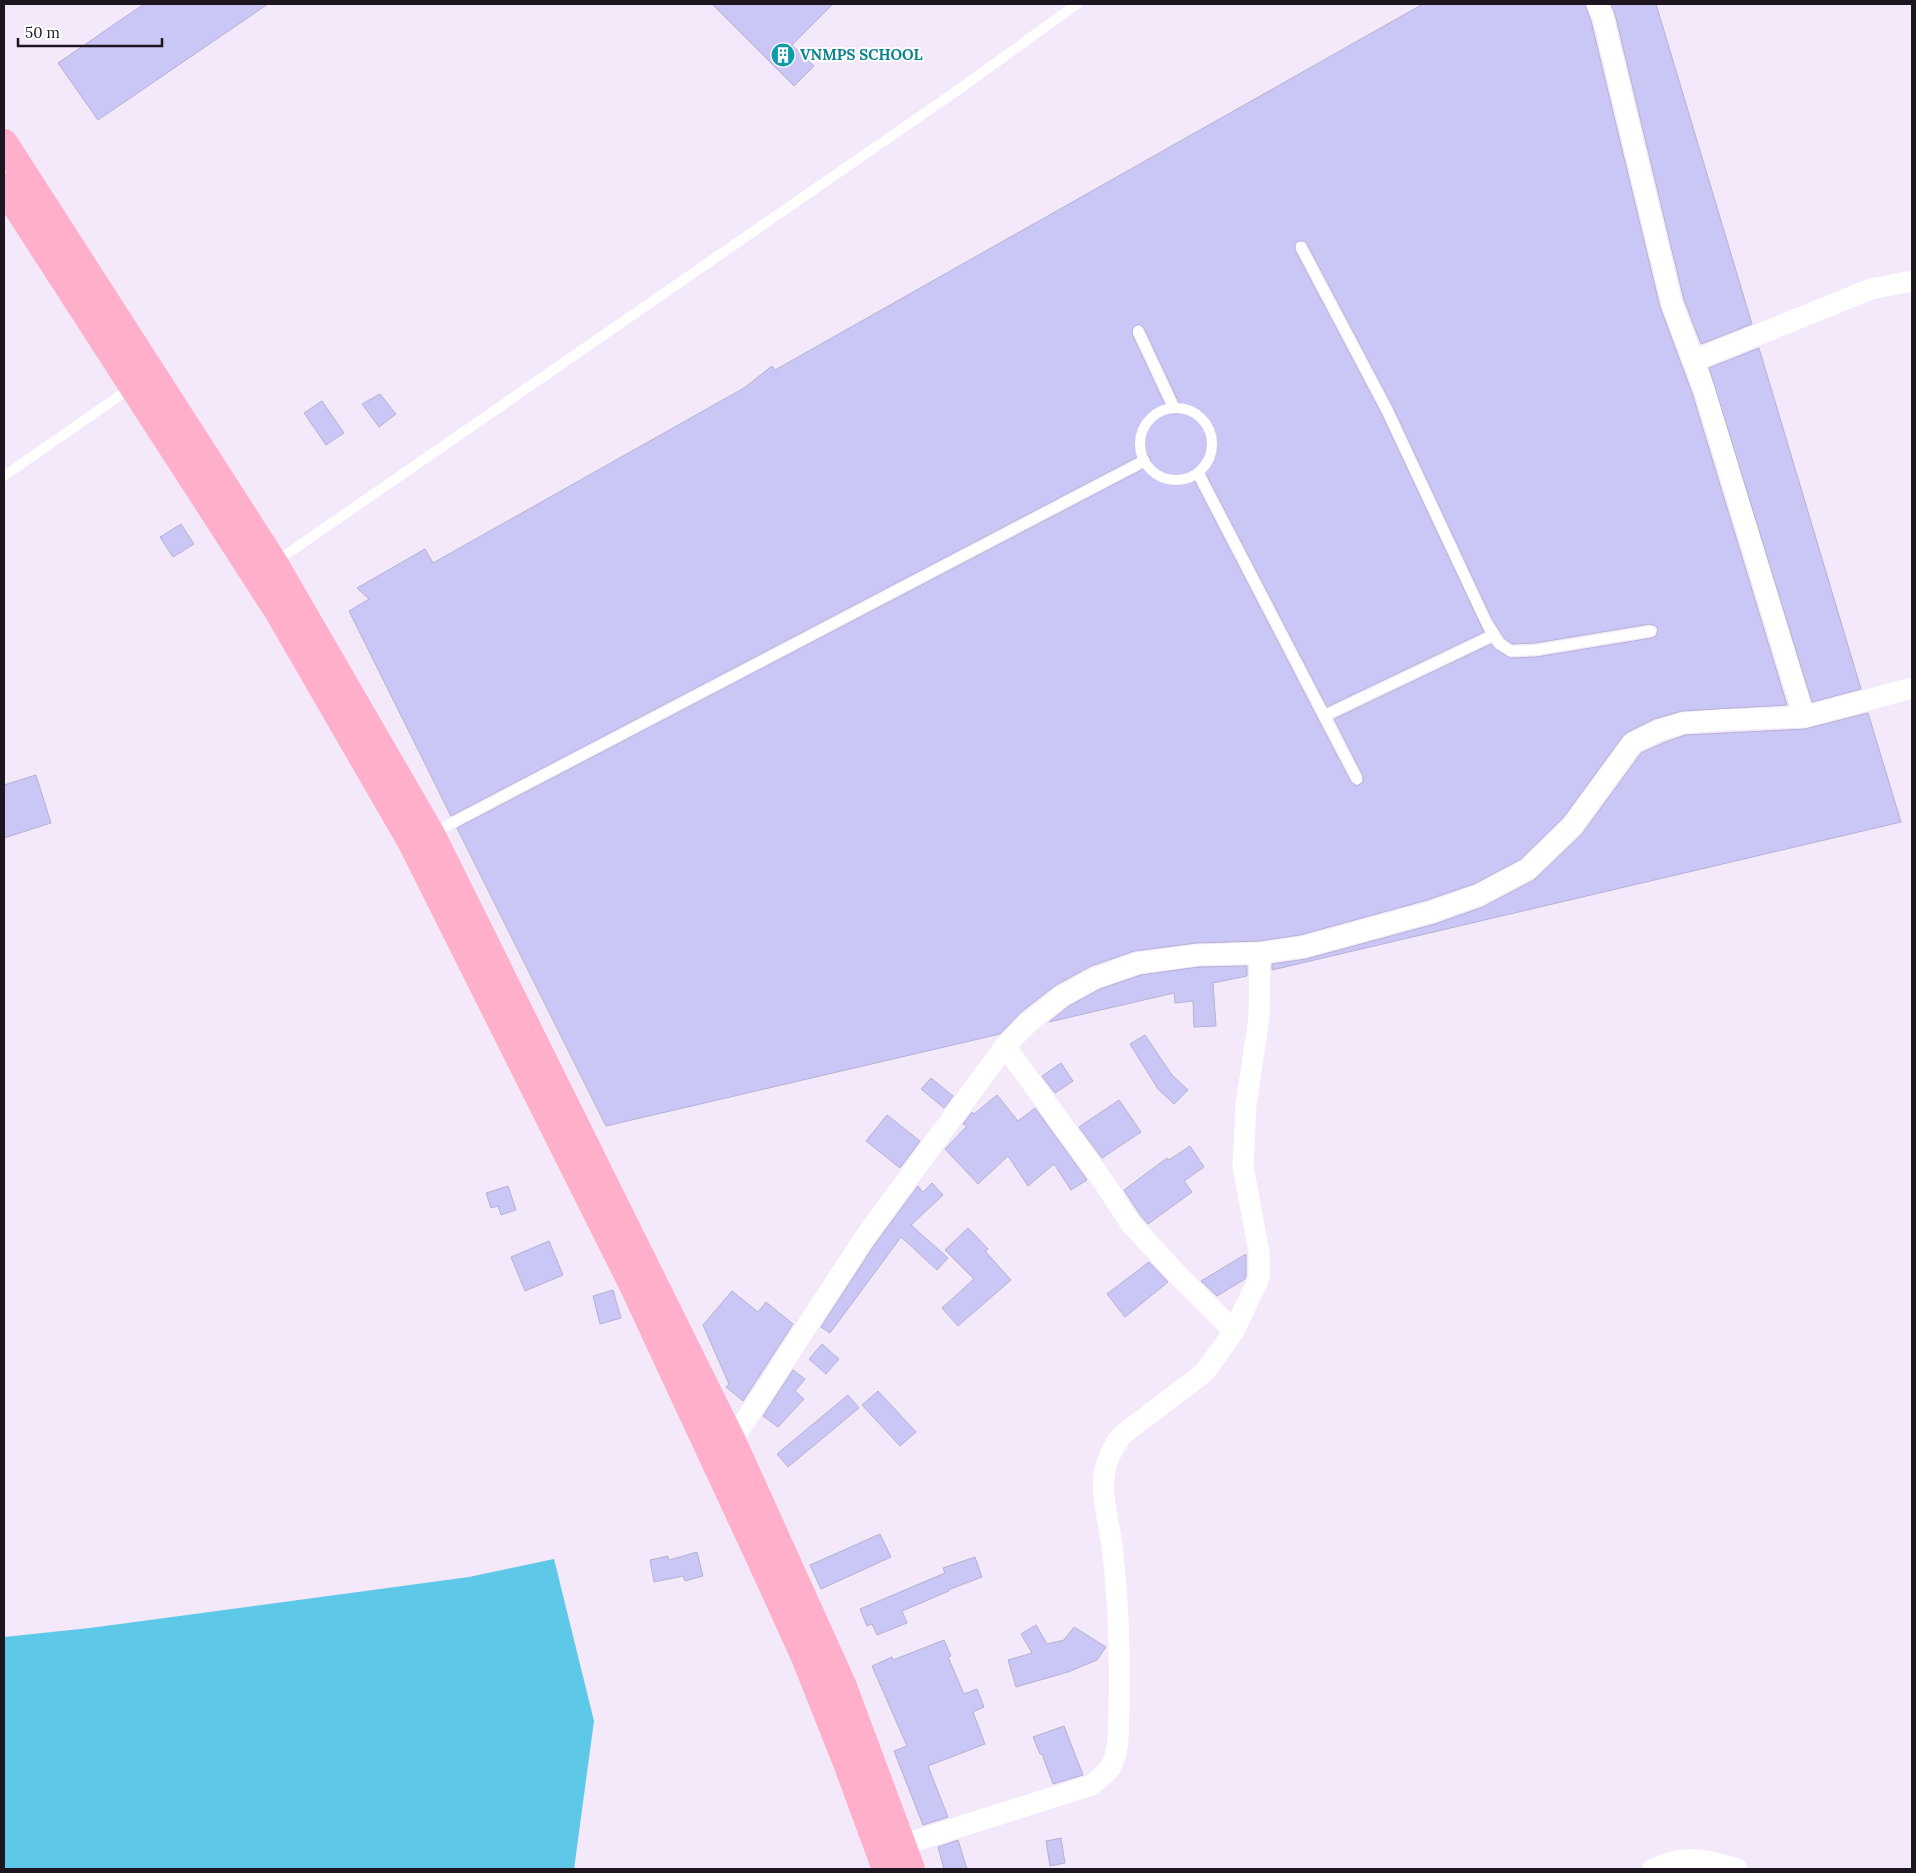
<svg xmlns="http://www.w3.org/2000/svg" width="1916" height="1873" font-family="Lora,serif">
  <rect width="100%" height="100%" fill="#f4e8fb"/>
  <path fill="#5dc8e8" d="M 554,1559 L 594,1721 L 574,1869 L 4,1869 L 4,1637 L 90,1628 L 469,1577 Z"/>
  <g fill="#cac6f5" stroke="#b4b2d3" fill-rule="evenodd">
    <path d="M 144,4 L 268,4 L 98,120 L 58,63 Z"/>
    <path d="M 712,4 L 833,4 L 792,45 L 814,66 L 794,86 Z"/>
    <path d="M 1423,4 L 1585,4 L 1591,21 L 1660,307 L 1692,393 L 1787,705 L 1682,711 L 1654,719 L 1628,732 L 1623,736 L 1563,818 L 1521,859 L 1474,884 L 1427,900 L 1300,935 L 1259,941 L 1196,943 L 1134,951 L 1091,966 L 1056,985 L 1021,1012 L 1000,1034 L 606,1126 L 457,828 L 1147,467 L 1150,464 L 1150,458 L 1147,455 L 1141,455 L 451,816 L 349,611 L 369,599 L 357,588 L 425,549 L 433,563 L 744,388 L 772,366 L 775,370 ZM 1298,241 L 1304,241 L 1307,244 L 1393,407 L 1492,619 L 1504,638 L 1512,644 L 1535,643 L 1650,624 L 1656,626 L 1658,630 L 1656,636 L 1652,638 L 1536,657 L 1510,658 L 1495,649 L 1491,644 L 1334,719 L 1363,776 L 1363,782 L 1357,786 L 1351,782 L 1318,719 L 1192,476 L 1193,469 L 1199,466 L 1204,470 L 1327,707 L 1484,632 L 1381,413 L 1295,250 L 1295,244 ZM 1139,324 L 1144,328 L 1180,405 L 1180,412 L 1176,414 L 1170,414 L 1168,411 L 1132,334 L 1133,327 Z"/>
    <path d="M 1611,4 L 1656,4 L 1752,324 L 1701,344 L 1684,300 L 1615,14 Z"/>
    <path d="M 1759,348 L 1861,689 L 1812,702 L 1709,368 Z"/>
    <path d="M 380,394 L 396,414 L 379,427 L 362,404 Z"/>
    <path d="M 322,401 L 344,433 L 326,445 L 304,413 Z"/>
    <path d="M 181,524 L 194,544 L 173,557 L 160,537 Z"/>
    <path d="M 1868,713 L 1901,822 L 1272,970 L 1272,964 L 1306,959 L 1435,924 L 1483,907 L 1534,880 L 1582,834 L 1641,753 L 1663,743 L 1685,735 L 1805,729 Z"/>
    <path d="M 36,775 L 51,823 L 4,838 L 4,785 Z"/>
    <path d="M 1247,966 L 1247,976 L 1213,983 L 1216,1026 L 1194,1027 L 1193,1001 L 1175,1003 L 1174,993 L 1049,1022 L 1069,1006 L 1100,989 L 1141,975 L 1199,967 Z"/>
    <path d="M 1145,1035 L 1172,1075 L 1188,1090 L 1174,1104 L 1158,1089 L 1130,1044 Z"/>
    <path d="M 1061,1063 L 1073,1081 L 1055,1093 L 1042,1076 Z"/>
    <path d="M 931,1078 L 953,1096 L 944,1108 L 921,1089 Z"/>
    <path d="M 997,1095 L 1018,1121 L 1035,1108 L 1087,1180 L 1071,1190 L 1054,1164 L 1028,1186 L 1008,1156 L 978,1184 L 945,1149 L 967,1126 L 963,1124 L 972,1112 L 974,1114 Z"/>
    <path d="M 1119,1100 L 1141,1132 L 1102,1158 L 1079,1127 Z"/>
    <path d="M 887,1115 L 920,1141 L 900,1168 L 866,1141 Z"/>
    <path d="M 1190,1146 L 1204,1167 L 1184,1181 L 1192,1192 L 1148,1224 L 1141,1216 L 1124,1190 L 1167,1158 L 1169,1160 Z"/>
    <path d="M 932,1183 L 943,1195 L 911,1225 L 948,1258 L 937,1270 L 901,1237 L 830,1333 L 821,1327 L 875,1244 L 918,1186 L 923,1192 Z"/>
    <path d="M 508,1186 L 516,1210 L 501,1215 L 498,1206 L 491,1208 L 486,1193 Z"/>
    <path d="M 968,1228 L 988,1249 L 985,1251 L 1011,1280 L 958,1326 L 942,1308 L 974,1279 L 945,1250 Z"/>
    <path d="M 549,1241 L 563,1275 L 525,1291 L 511,1257 Z"/>
    <path d="M 1246,1254 L 1246,1275 L 1245,1279 L 1217,1296 L 1201,1281 Z"/>
    <path d="M 1149,1262 L 1168,1282 L 1125,1317 L 1107,1294 Z"/>
    <path d="M 613,1290 L 621,1318 L 600,1324 L 593,1296 Z"/>
    <path d="M 732,1291 L 758,1312 L 766,1302 L 793,1324 L 743,1401 L 726,1387 L 729,1384 L 703,1325 Z"/>
    <path d="M 822,1344 L 839,1359 L 826,1374 L 809,1359 Z"/>
    <path d="M 793,1370 L 805,1379 L 795,1391 L 804,1399 L 778,1427 L 763,1416 Z"/>
    <path d="M 878,1391 L 916,1432 L 900,1446 L 862,1405 Z"/>
    <path d="M 848,1395 L 859,1408 L 788,1467 L 777,1454 Z"/>
    <path d="M 880,1534 L 891,1557 L 821,1589 L 810,1565 Z"/>
    <path d="M 697,1552 L 703,1576 L 685,1581 L 683,1576 L 654,1582 L 650,1560 L 668,1556 L 669,1560 Z"/>
    <path d="M 975,1557 L 982,1577 L 948,1590 L 949,1591 L 902,1611 L 907,1623 L 877,1635 L 872,1624 L 867,1626 L 860,1609 L 945,1573 L 943,1568 Z"/>
    <path d="M 1036,1625 L 1047,1644 L 1064,1640 L 1074,1627 L 1106,1647 L 1097,1660 L 1068,1672 L 1016,1687 L 1008,1660 L 1032,1653 L 1021,1634 Z"/>
    <path d="M 944,1640 L 951,1656 L 948,1657 L 964,1694 L 977,1689 L 984,1707 L 973,1712 L 985,1744 L 928,1766 L 948,1817 L 923,1825 L 894,1751 L 907,1746 L 872,1666 L 892,1657 L 893,1660 Z"/>
    <path d="M 1064,1726 L 1083,1775 L 1053,1784 L 1042,1754 L 1040,1754 L 1033,1737 Z"/>
    <path d="M 1061,1838 L 1065,1863 L 1050,1866 L 1046,1841 Z"/>
    <path d="M 958,1840 L 967,1869 L 944,1869 L 938,1847 Z"/>
  </g>
  <g fill="none" stroke-linecap="round" stroke-linejoin="round">
    <g stroke="#fff" stroke-width="10">
      <path d="M 1301,247 L 1387,410 L 1486,622 L 1499,643 L 1510,651 L 1536,650 L 1651,631"/>
      <path d="M 1138,331 L 1174,408"/>
      <circle cx="1176" cy="444" r="36"/>
      <path d="M 1198,473 L 1357,779"/>
      <path d="M 4,476 L 132,387"/>
      <path d="M 274,563 L 958,90 L 1077,4"/>
      <path d="M 1324,716 L 1494,635"/>
      <path d="M 431,834 L 1144,461"/>
    </g>
    <g stroke="#fff" stroke-width="21">
      <path d="M 1597,4 L 1603,17 L 1672,304 L 1704,389 L 1804,717"/>
      <path d="M 1693,361 L 1871,289 L 1912,281"/>
      <path d="M 1005,1046 L 1101,1178 L 1131,1224 L 1178,1275 L 1234,1331"/>
      <path d="M 732,1441 L 865,1237 L 1005,1046 L 1029,1022 L 1062,996 L 1095,978 L 1138,963 L 1198,955 L 1260,953 L 1303,947 L 1431,912 L 1479,895 L 1528,869 L 1572,826 L 1633,743 L 1658,731 L 1683,723 L 1723,720 L 1804,717 L 1912,688"/>
      <path d="M 902,1845 L 1092,1785 C 1098,1779 1108,1773 1111,1766 C 1120,1749 1118,1729 1119,1710 C 1120,1658 1119,1606 1113,1555 C 1109,1508 1089,1478 1122,1435 L 1205,1372 L 1234,1331 L 1259,1278 L 1259,1252 L 1243,1167 L 1246,1105 L 1259,1018 L 1260,953"/>
      <path d="M 1653,1869 C 1687,1854 1702,1859 1737,1869"/>
    </g>
    <g stroke="#ffafca" stroke-width="28">
      <path d="M 4,143 L 274,563 L 431,834 L 732,1441 L 842,1684 L 911,1869"/>
      <path d="M 4,187 L 278,611 L 412,843 L 633,1285 L 765,1569 L 805,1657 L 847,1763 L 886,1869"/>
    </g>
  </g>
  <defs>
    <symbol id="building-disc" viewBox="-11 -11 22 22"><circle r="9.5" fill="#0f9aa8" stroke="#fff"/><path d="M-4-6H4V6H1V3H-1V6H-4ZM-2.5-4.3h1.7v1.8h-1.7ZM.8-4.3h1.7v1.8H.8ZM-2.5-1h1.7V.8h-1.7ZM.8-1h1.7V.8H.8Z" fill="#fff"/></symbol>
  </defs>
  <g fill-rule="evenodd">
    <use href="#building-disc" x="769" y="41" width="28" height="28"/>
  </g>
  <g text-anchor="middle" stroke-width="4" stroke-linejoin="round" paint-order="stroke">
    <g font-size="15" font-weight="bold" fill="#0d838f" stroke="#fff" text-anchor="start">
      <text x="800" y="60">VNMPS SCHOOL</text>
    </g>
  </g>
  <rect width="1916" height="1873" fill="none" stroke="#1d1621" stroke-width="10"/>
  <path d="M18 38v8h144v-8" fill="none" stroke="#1d1621" stroke-width="2.5"/>
  <text x="25" y="38" font-size="15" fill="#1d1621" stroke="#ffffff" stroke-width="4" paint-order="stroke">50 m</text>
</svg>
